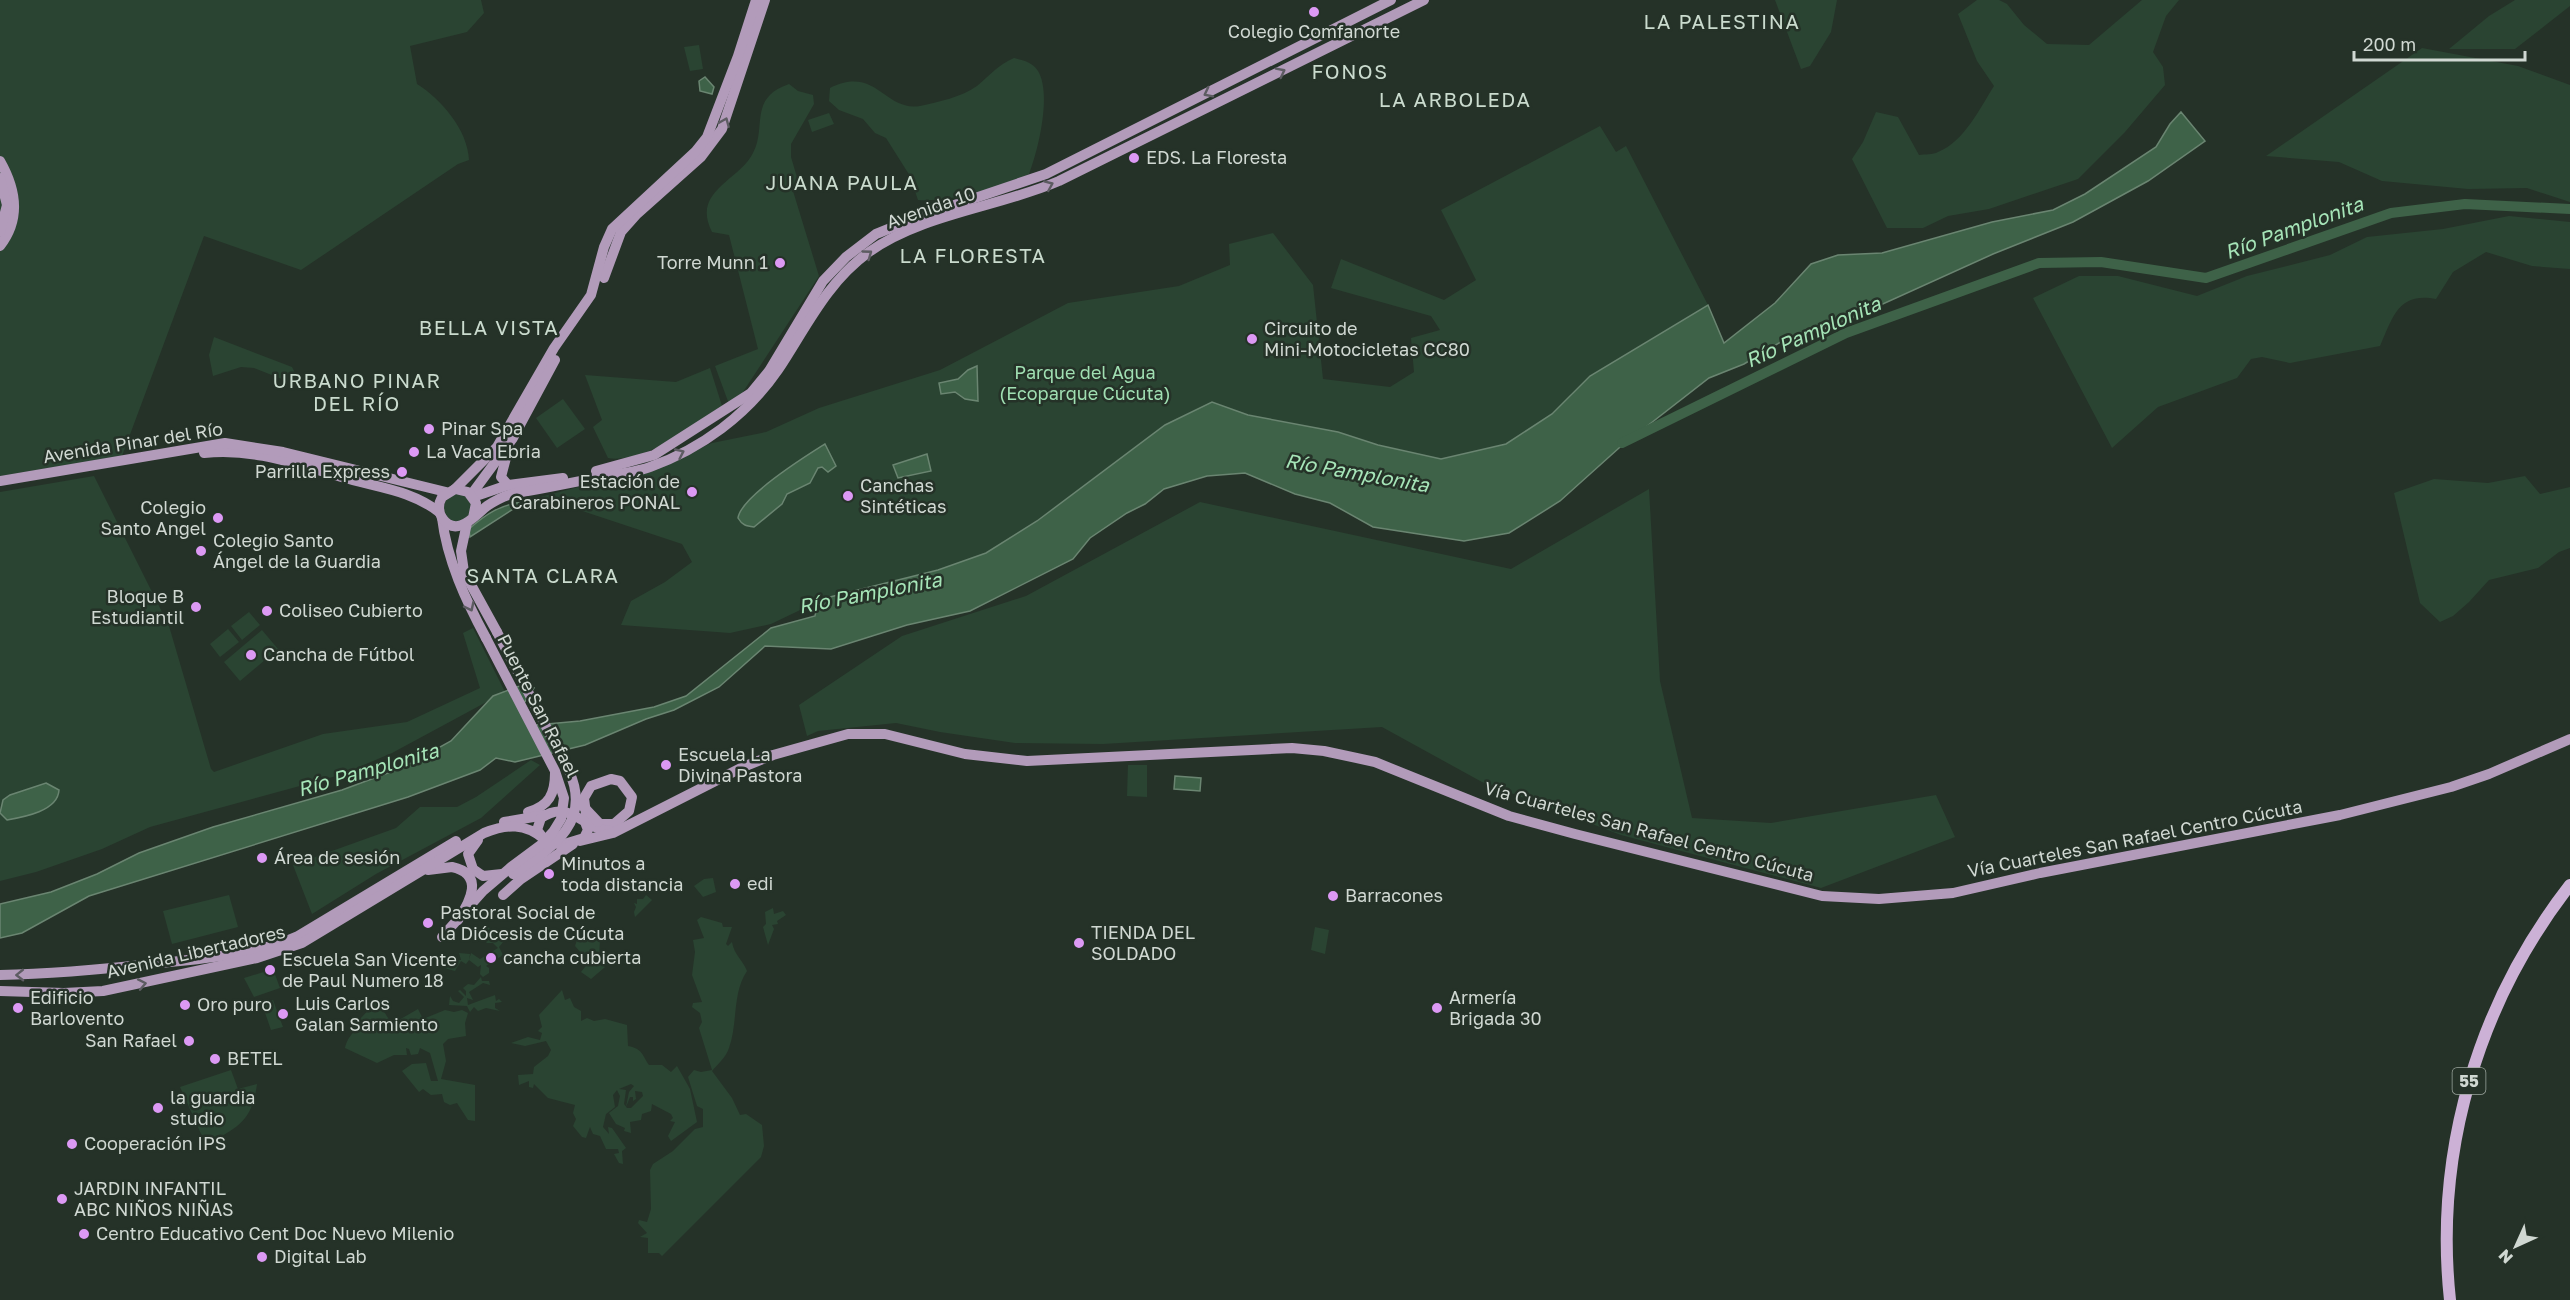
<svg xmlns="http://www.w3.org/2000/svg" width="2570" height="1300" font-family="'Golos Text',sans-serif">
  <rect width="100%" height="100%" fill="#253228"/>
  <g fill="#2a4432" fill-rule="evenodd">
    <path d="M 0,0 L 481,0 L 484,13 L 467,32 L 410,46 L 417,84 C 441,99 468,130 469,160 L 458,164 L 301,270 L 204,236 L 122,456 L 0,476 Z"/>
    <path d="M 1775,0 L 1837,0 L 1831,32 L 1810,66 L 1801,69 Z"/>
    <path d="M 1977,0 L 1999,0 L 2007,4 L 2024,25 L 2047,44 L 2089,45 L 2142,0 L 2179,0 L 2166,16 L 2153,52 L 2163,67 L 2165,85 L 2125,132 L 2078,179 L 1989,209 L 1948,216 L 1923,228 L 1887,228 L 1852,159 L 1863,142 L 1876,112 L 1898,117 L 1919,155 C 1925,154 1933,155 1938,152 C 1964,142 1980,108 1994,86 L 1977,61 L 1958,14 Z"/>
    <path d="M 2515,0 L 2570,0 L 2570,6 L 2515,49 L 2449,49 L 2489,16 Z"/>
    <path d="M 699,45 L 703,69 L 690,71 L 684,47 Z"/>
    <path d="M 2422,48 L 2518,66 L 2570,85 L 2570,202 L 2527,188 L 2468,189 L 2382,181 L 2339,162 L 2266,156 Z"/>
    <path d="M 1014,58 C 1024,61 1032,62 1038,71 C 1052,94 1038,151 1029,174 C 996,188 954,202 918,200 L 910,176 L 886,138 L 875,133 L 863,119 L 839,110 L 829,101 L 830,88 C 877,65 884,112 920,106 C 938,102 962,97 977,86 C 990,75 998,65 1014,58 Z"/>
    <path d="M 789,84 L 798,91 L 813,95 L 814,104 L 791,144 L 791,157 L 799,184 L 793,191 L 819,276 L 741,395 L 729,404 L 715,366 L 758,349 L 729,235 L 712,232 C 691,191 739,181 753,153 C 767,127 748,98 789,84 Z"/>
    <path d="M 829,113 L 834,124 L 812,132 L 808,120 Z"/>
    <path d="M 1600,126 L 1616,152 L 1626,146 L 1708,305 L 1590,376 L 1552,414 L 1506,444 L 1441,459 L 1378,445 L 1338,432 L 1248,415 L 1212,402 L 1165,425 L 1037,521 L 986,553 L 938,570 L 819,601 L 771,624 L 730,633 L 621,625 L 631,601 L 665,582 L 692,562 L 682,544 L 540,497 L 652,468 L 712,443 L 766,432 L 819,408 L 940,370 L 1068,303 L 1179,286 L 1230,265 L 1229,244 L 1273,233 L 1313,285 L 1323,379 L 1390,387 L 1414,372 L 1411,338 L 1440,330 L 1431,316 L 1331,288 L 1341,259 L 1444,300 L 1476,280 L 1441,210 Z"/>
    <path d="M 2509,216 L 2570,222 L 2570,269 L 2532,266 L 2486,252 L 2453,272 L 2436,299 C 2398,292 2393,317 2380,346 L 2290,363 L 2262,357 L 2251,359 L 2237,378 L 2158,407 L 2112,448 L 2033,298 L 2079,276 L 2118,276 L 2197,296 L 2247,276 L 2330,255 L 2367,237 L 2443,229 Z"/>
    <path d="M 214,337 L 292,367 L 302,387 L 254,368 L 241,367 L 213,376 L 209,355 Z"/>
    <path d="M 710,368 L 723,409 C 696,427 641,464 608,458 L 593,427 L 602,420 L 585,375 L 676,382 Z"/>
    <path d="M 563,399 L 585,429 L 557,448 L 536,418 Z"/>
    <path d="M 94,476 L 169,626 L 211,769 L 214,772 L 323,734 L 407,722 L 480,688 L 463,633 L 473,628 L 505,692 L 392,753 L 340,775 L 150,827 L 102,849 L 36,872 L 0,881 L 0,492 Z"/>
    <path d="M 2525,476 L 2540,494 L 2570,487 L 2570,548 L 2559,552 L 2538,568 L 2489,580 L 2469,602 L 2453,616 L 2440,622 L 2420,603 L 2394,493 L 2434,479 L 2488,483 Z"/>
    <path d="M 1649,489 L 1660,681 L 1692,818 L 1771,823 L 1936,795 L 1955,837 L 1821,888 L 1621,835 L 1482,782 L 1382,727 L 1103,744 L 1015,743 L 940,732 L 896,723 L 818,731 L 807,736 L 799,705 L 902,636 L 1026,596 L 1200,502 L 1511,569 Z"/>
    <circle cx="458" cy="508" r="14"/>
    <path d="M 249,612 L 260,625 L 242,640 L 231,626 Z"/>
    <path d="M 228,629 L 239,642 L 220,657 L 210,644 Z"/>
    <path d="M 262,630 L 278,649 L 240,681 L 224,662 Z"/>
    <path d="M 531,760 L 540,765 L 481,818 L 376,874 L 312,914 L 293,865 L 396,828 L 420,807 L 457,807 L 476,797 Z"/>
    <path d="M 1128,765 L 1147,765 L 1147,797 L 1127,796 Z"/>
    <path d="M 713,878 L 716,892 L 703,897 L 694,886 L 704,879 Z"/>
    <path d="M 229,895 L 238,927 L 172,944 L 163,911 Z"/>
    <path d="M 646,895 L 652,900 L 635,917 L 634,912 L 636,907 L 634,903 L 637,904 L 637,899 L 643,899 Z"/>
    <path d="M 773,908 L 774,914 L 783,911 L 786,915 L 777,921 L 778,924 L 772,925 L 774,929 L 768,945 L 763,927 L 766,924 L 765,912 Z"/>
    <path d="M 701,917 L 722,923 L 723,927 L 732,927 L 726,944 L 728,946 L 732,942 C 734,955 743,960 747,971 C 732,993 738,1023 729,1048 C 726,1057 718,1064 712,1071 L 732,1098 L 740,1115 L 746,1114 L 762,1125 L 764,1146 L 761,1157 L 662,1256 L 659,1253 L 648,1253 L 648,1238 L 640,1237 L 647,1233 L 638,1223 L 639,1220 L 647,1222 L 651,1209 L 650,1170 L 653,1164 L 673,1151 L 695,1129 L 703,1127 L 703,1109 L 697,1106 L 688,1077 L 694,1070 L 701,1072 L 712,1070 L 699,1028 L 702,1022 L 700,1013 L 692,1007 L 693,1003 L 702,1002 L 692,975 L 695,952 L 693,940 L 704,938 L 697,920 Z"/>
    <path d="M 488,927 L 504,941 L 499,947 L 503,955 L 486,966 L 489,968 L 489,973 L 483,977 L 480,974 L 481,965 L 478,967 L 469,960 L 466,964 L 461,961 L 455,971 L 444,968 L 450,960 L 461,960 L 459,953 L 470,954 L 469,960 L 471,953 L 480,959 L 498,948 L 493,943 L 487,943 L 482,938 L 484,928 Z"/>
    <path d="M 1315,927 L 1329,930 L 1325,954 L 1311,950 Z"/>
    <path d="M 576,931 L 585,940 L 597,935 L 600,939 L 599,961 L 605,967 L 591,979 L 581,972 L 589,962 L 575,946 L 577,940 L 573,935 Z"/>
    <path d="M 273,969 L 280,988 L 254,997 L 244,978 Z"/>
    <path d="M 481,977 L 482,981 L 489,981 L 490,985 L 483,983 L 469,992 L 473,1000 L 467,998 L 468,1005 L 495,995 L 496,1001 L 499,999 L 502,1002 L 495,1003 L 495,1008 L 500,1011 L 486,1008 L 478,1011 L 474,1007 L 470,1012 L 467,1006 L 449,1005 L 450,996 L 453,1001 L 459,1003 L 464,997 L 458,991 L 460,990 L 466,996 L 466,991 L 463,988 L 468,984 L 474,985 Z"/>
    <path d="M 562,990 L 565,1000 L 570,998 L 574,1007 L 581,1011 L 581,1021 L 587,1018 L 594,1021 L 605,1019 L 627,1025 L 628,1046 C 643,1049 642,1055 649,1065 L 662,1065 L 671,1072 L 677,1066 L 690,1089 L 697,1122 L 671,1141 L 668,1136 L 675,1122 L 670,1121 L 673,1118 L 671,1114 L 652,1104 L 651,1111 L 642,1114 L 641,1120 L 630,1122 L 631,1133 L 624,1131 L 625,1128 L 616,1124 L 609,1113 L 618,1106 L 620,1096 L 617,1090 L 613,1095 L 615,1107 L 606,1114 L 603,1127 L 609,1134 L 608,1127 L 612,1128 L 626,1148 L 622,1151 L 623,1164 L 619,1163 L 614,1154 L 619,1153 L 618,1149 L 606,1149 L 600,1136 L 593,1134 L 590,1127 L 586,1138 L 582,1137 L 573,1126 L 576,1119 L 573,1113 L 575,1105 L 548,1098 L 534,1084 L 533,1088 L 529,1087 L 529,1081 L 519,1085 L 518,1075 L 533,1074 L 534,1067 L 548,1056 L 551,1050 L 546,1041 L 525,1046 L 511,1043 L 528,1037 L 540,1040 L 542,1033 L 538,1031 L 542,1027 L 539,1015 ZM 631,1084 L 634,1086 L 629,1092 L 626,1107 L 630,1097 L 633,1097 L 633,1101 L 636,1099 L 635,1091 L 642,1092 L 643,1096 L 631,1108 L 627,1108 L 624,1104 L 626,1090 L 619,1089 Z"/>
    <path d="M 273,1000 L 283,1027 L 271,1030 L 262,1004 Z"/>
    <path d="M 377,1001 L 392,1024 L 418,1009 L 423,1019 L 445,1010 L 454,1012 L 462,1010 L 468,1013 L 465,1023 L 466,1036 L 448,1039 L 443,1044 L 446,1061 L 441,1079 L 475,1085 L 475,1121 L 468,1120 L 457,1103 L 450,1105 L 444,1102 L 442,1094 L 431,1095 L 423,1089 L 419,1092 L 402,1071 L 412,1064 L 426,1063 L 431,1081 L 438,1081 L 430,1053 L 420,1048 L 418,1054 L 411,1055 L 409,1049 L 406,1048 L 407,1055 L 394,1055 L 377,1063 L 345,1048 C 346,1041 353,1030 360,1028 L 363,1022 L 360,1019 Z"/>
    <path d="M 231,1070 L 238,1089 L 257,1084 C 252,1123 237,1127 206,1145 L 180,1087 Z"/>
  </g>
  <g fill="#3e6248" stroke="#6a8571" stroke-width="1.5">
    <path d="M 705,77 L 714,87 L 712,94 L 700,91 L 699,81 Z"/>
    <path d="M 2181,112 L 2205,141 L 2148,181 L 2073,222 L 1993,254 L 1832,327 L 1789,337 L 1744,364 L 1709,378 L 1619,448 L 1560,501 L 1509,533 L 1464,541 L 1373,527 L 1330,503 L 1295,494 L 1245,473 L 1207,476 L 1164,489 L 1145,504 L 1127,513 L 1090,538 L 1073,559 L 970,611 L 907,625 L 831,649 L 765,646 L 719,687 L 674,710 L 646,719 L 585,745 L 515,762 L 496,758 L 480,770 L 408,797 L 89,896 L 22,933 L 0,938 L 0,904 L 51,892 L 97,874 L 139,853 L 213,827 L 342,790 L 404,767 L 451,741 L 493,696 L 522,685 L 534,688 L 524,703 L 536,725 L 580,721 L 654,707 L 686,696 L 771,628 L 815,616 L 818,601 L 822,599 L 938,570 L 986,553 L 1037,521 L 1165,425 L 1212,402 L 1248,415 L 1338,432 L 1378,445 L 1441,459 L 1506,444 L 1552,414 L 1590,376 L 1708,305 L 1724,343 L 1775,303 L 1811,264 L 1838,255 L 1882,253 L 1992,222 L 2053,210 L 2085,194 L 2156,147 L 2170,124 Z"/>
    <path d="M 977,366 L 978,401 L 965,399 L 955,392 L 941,394 L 939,383 L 958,379 L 968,370 Z"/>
    <path d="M 825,444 L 836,466 L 828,472 L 822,467 L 818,468 L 810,483 L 787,494 L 782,504 L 754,527 C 746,526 742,525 738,518 C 741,496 806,456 825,444 Z"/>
    <path d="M 927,454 L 931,471 L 898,478 L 893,465 Z"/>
    <path d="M 524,502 L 470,537 L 469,529 C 486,514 501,504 524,502 Z"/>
    <path d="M 1175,776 L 1201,778 L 1200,791 L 1174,789 Z"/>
    <path d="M 46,783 L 59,790 C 58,811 24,817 7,820 L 0,813 L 3,800 L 10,795 Z"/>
  </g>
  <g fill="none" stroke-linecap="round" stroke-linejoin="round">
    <path stroke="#3e6248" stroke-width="10" d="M 1622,443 L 1846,333 L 2039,263 L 2101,262 L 2206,278 L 2391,213 L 2465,204 L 2570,209"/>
    <g stroke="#b29bba" stroke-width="10">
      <path d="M 0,161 C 16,189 21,219 0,246"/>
      <path d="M 0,178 L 7,205 L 0,232"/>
      <path d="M 604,278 L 621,232 L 637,214 L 701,157 L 722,129 L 765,0"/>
      <path d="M 204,453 C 254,447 301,466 349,479 C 381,488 412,491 439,512"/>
      <path d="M 507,454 L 501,477 L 508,485"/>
      <path d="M 596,471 L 654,455 L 751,393 L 769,371 L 823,281 L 846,257 L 876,234 L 913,219 L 1046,174 L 1391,0"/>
      <path d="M 0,481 L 225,443 L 283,452 L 446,492"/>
      <path d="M 455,489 L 497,447 L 554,348 L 591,295 L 604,247 L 612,229 L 695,152 L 707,137 L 738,56 L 756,0"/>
      <path d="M 471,495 L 513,438 L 555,360"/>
      <path d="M 473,497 L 508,485 L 563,478"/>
      <path d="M 442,518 C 447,560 466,601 486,638"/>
      <path d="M 473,518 L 476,503 L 468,492 L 455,489 L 442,497 C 438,504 438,511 442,518 C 457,539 475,515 487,506 C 496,500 505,495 516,493 C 546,488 575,482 605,476 C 620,474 636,472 650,467 C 701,449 747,415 778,370 C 806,328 826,283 869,252 C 922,214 999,207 1059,181 L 1424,0"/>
      <path d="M 467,523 L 461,551 L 464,572 L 497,632"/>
      <path d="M 528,812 C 549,806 555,794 555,773"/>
      <path d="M 586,814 L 584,798 L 591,786 L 611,779 L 620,781 L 632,797 L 629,811 L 614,824 L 602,824"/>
      <path d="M 504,822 L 545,815"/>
      <path d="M 585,822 L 588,830 L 584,838 L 561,845 L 544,839 L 537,830 L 541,818 C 570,798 583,830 611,831"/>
      <path d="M 478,840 L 468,854 L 473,869 L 483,876 L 502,874"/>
      <path d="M 580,841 L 613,833 L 743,767 L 773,755 L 848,734 L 885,734 L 965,754 L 1027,761 L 1292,748 L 1324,751 L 1375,762 L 1509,816 L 1575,834 L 1822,896 L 1879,899 L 1953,893 L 2040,873 L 2340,815 L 2451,787 L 2489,774 L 2570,739"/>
      <path d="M 428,870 L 452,867 C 485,874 470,902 458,920"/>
      <path d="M 503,895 L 521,879 L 573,844"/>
      <path d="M 442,937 L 483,891 L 510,868"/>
      <path d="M 0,975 C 54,974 106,969 160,963 C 206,958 256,955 298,936 L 456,841"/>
      <path d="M 0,991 L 64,993 L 103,991 L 257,958 L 302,943 L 484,833 C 507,824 525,823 544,839"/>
    </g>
    <path stroke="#ccb1d6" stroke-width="12" d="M 2450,1300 C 2434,1152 2478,1003 2570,885"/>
    <g stroke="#b29bba" stroke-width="10">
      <path d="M 497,632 L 569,771 C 593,824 550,849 513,874"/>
      <path d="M 486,638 L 555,771 L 564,798 L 561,819 L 553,832 L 542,844 L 511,867"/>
      <path d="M 580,803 L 598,822"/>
    </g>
  </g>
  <defs><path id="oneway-chevron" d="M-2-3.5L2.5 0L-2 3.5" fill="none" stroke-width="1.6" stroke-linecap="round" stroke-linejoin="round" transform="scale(1.5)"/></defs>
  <g stroke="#5d5c62">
    <use href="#oneway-chevron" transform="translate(1281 72) rotate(-27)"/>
    <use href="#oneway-chevron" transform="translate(1208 93) rotate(153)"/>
    <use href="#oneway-chevron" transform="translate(725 122) rotate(-67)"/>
    <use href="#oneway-chevron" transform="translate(1049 185) rotate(-23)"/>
    <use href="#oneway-chevron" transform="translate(868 254) rotate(-36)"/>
    <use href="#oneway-chevron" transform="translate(680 453) rotate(-25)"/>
    <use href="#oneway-chevron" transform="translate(470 607) rotate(64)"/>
    <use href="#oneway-chevron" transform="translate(20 975) rotate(179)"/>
    <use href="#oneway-chevron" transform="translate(142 984) rotate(-11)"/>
  </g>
  <g fill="#dc99f4" stroke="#253228" stroke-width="2">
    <circle cx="1314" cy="12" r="6"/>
    <circle cx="1134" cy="158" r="6"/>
    <circle cx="780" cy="263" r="6"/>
    <circle cx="1252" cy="339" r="6"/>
    <circle cx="429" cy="429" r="6"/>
    <circle cx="414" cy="452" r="6"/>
    <circle cx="402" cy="472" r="6"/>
    <circle cx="692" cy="492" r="6"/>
    <circle cx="848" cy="496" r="6"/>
    <circle cx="218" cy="518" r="6"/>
    <circle cx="201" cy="551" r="6"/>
    <circle cx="196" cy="607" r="6"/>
    <circle cx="267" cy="611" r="6"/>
    <circle cx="251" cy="655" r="6"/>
    <circle cx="666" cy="765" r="6"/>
    <circle cx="262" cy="858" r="6"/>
    <circle cx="549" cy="874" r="6"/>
    <circle cx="735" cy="884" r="6"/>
    <circle cx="1333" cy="896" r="6"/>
    <circle cx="428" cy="923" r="6"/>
    <circle cx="1079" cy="943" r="6"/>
    <circle cx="491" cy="958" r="6"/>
    <circle cx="270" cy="970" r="6"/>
    <circle cx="185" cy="1005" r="6"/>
    <circle cx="18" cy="1008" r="6"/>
    <circle cx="1437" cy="1008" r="6"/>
    <circle cx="283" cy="1014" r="6"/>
    <circle cx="189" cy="1041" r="6"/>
    <circle cx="215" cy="1059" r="6"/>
    <circle cx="158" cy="1108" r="6"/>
    <circle cx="72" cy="1144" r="6"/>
    <circle cx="62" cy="1199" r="6"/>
    <circle cx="84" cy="1234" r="6"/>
    <circle cx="262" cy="1257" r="6"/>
  </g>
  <g text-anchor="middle" stroke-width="5" stroke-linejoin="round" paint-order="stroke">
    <rect fill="#253228" stroke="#9da69f" stroke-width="1.5" x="2452.5" y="1068" width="33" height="26" rx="4.5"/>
    <g font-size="16" font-weight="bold" fill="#d0d8d2">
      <text x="2469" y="1087">55</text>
    </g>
    <g font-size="18" fill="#d0d8d2" stroke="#253228" text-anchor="start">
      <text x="1314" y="38" text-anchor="middle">Colegio Comfanorte</text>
      <text x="1146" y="164">EDS. La Floresta</text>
      <text x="768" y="269" text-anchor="end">Torre Munn 1</text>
      <text x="1264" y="335">Circuito de<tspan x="1264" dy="21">Mini-Motocicletas CC80</tspan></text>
      <text x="441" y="435">Pinar Spa</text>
      <text x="426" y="458">La Vaca Ebria</text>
      <text x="390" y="478" text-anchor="end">Parrilla Express</text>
      <text x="680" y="488" text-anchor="end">Estación de<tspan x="680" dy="21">Carabineros PONAL</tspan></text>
      <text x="860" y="492">Canchas<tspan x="860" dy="21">Sintéticas</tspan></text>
      <text x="206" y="514" text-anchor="end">Colegio<tspan x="206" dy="21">Santo Angel</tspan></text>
      <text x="213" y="547">Colegio Santo<tspan x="213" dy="21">Ángel de la Guardia</tspan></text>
      <text x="184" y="603" text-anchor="end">Bloque B<tspan x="184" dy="21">Estudiantil</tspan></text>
      <text x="279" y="617">Coliseo Cubierto</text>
      <text x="263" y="661">Cancha de Fútbol</text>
      <text x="678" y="761">Escuela La<tspan x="678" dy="21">Divina Pastora</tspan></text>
      <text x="274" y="864">Área de sesión</text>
      <text x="561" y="870">Minutos a<tspan x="561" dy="21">toda distancia</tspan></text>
      <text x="747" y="890">edi</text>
      <text x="1345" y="902">Barracones</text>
      <text x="440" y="919">Pastoral Social de<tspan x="440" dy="21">la Diócesis de Cúcuta</tspan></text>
      <text x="1091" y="939">TIENDA DEL<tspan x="1091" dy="21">SOLDADO</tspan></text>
      <text x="503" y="964">cancha cubierta</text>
      <text x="282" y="966">Escuela San Vicente<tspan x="282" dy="21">de Paul Numero 18</tspan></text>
      <text x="30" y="1004">Edificio<tspan x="30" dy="21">Barlovento</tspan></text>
      <text x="1449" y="1004">Armería<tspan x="1449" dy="21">Brigada 30</tspan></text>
      <text x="295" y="1010">Luis Carlos<tspan x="295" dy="21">Galan Sarmiento</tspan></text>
      <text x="197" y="1011">Oro puro</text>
      <text x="177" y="1047" text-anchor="end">San Rafael</text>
      <text x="227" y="1065">BETEL</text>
      <text x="170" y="1104">la guardia<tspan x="170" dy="21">studio</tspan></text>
      <text x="84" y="1150">Cooperación IPS</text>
      <text x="74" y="1195">JARDIN INFANTIL<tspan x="74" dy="21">ABC NIÑOS NIÑAS</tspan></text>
      <text x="96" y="1240">Centro Educativo Cent Doc Nuevo Milenio</text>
      <text x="274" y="1263">Digital Lab</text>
    </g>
    <g font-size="18" fill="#d0d8d2" stroke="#253228">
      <text transform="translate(931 208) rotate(-19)" y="6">Avenida 10</text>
      <text transform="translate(133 443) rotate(-9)" y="6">Avenida Pinar del Río</text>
      <text transform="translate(538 706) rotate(63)" y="6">Puente San Rafael</text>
      <text transform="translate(1649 832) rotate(15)" y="6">Vía Cuarteles San Rafael Centro Cúcuta</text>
      <text transform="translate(2135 839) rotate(-11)" y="6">Vía Cuarteles San Rafael Centro Cúcuta</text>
      <text transform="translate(196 952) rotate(-13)" y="6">Avenida Libertadores</text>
    </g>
    <g font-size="18" fill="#a0dfb2" stroke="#253228">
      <text x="1085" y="379">Parque del Agua<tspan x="1085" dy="21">(Ecoparque Cúcuta)</tspan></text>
    </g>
    <g font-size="20" letter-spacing="1.5" fill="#cadbce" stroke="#253228">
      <text x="1722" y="29">LA PALESTINA</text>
      <text x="1350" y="79">FONOS</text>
      <text x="1455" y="107">LA ARBOLEDA</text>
      <text x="842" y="190">JUANA PAULA</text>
      <text x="973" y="263">LA FLORESTA</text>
      <text x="489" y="335">BELLA VISTA</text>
      <text x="357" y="388">URBANO PINAR<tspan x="357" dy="23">DEL RÍO</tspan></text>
      <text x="543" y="583">SANTA CLARA</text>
    </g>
    <g font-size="20" font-style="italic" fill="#a6e5b8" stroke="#253228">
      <text transform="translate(2294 228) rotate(-20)" y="7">Río Pamplonita</text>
      <text transform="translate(1813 332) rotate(-24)" y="7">Río Pamplonita</text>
      <text transform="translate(1357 473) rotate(10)" y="7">Río Pamplonita</text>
      <text transform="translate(870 593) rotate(-11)" y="7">Río Pamplonita</text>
      <text transform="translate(368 770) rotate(-16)" y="7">Río Pamplonita</text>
    </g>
  </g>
  <g transform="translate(2516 1246) rotate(225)" stroke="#253228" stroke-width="4.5" paint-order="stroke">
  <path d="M0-4.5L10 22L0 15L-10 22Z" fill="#d0d8d2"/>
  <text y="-9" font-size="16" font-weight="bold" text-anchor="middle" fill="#d0d8d2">N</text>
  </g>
  <path d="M2354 51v9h171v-9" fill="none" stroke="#d0d8d2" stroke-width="3"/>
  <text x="2363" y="51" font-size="18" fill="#d0d8d2" stroke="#253228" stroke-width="4.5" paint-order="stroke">200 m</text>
</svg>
